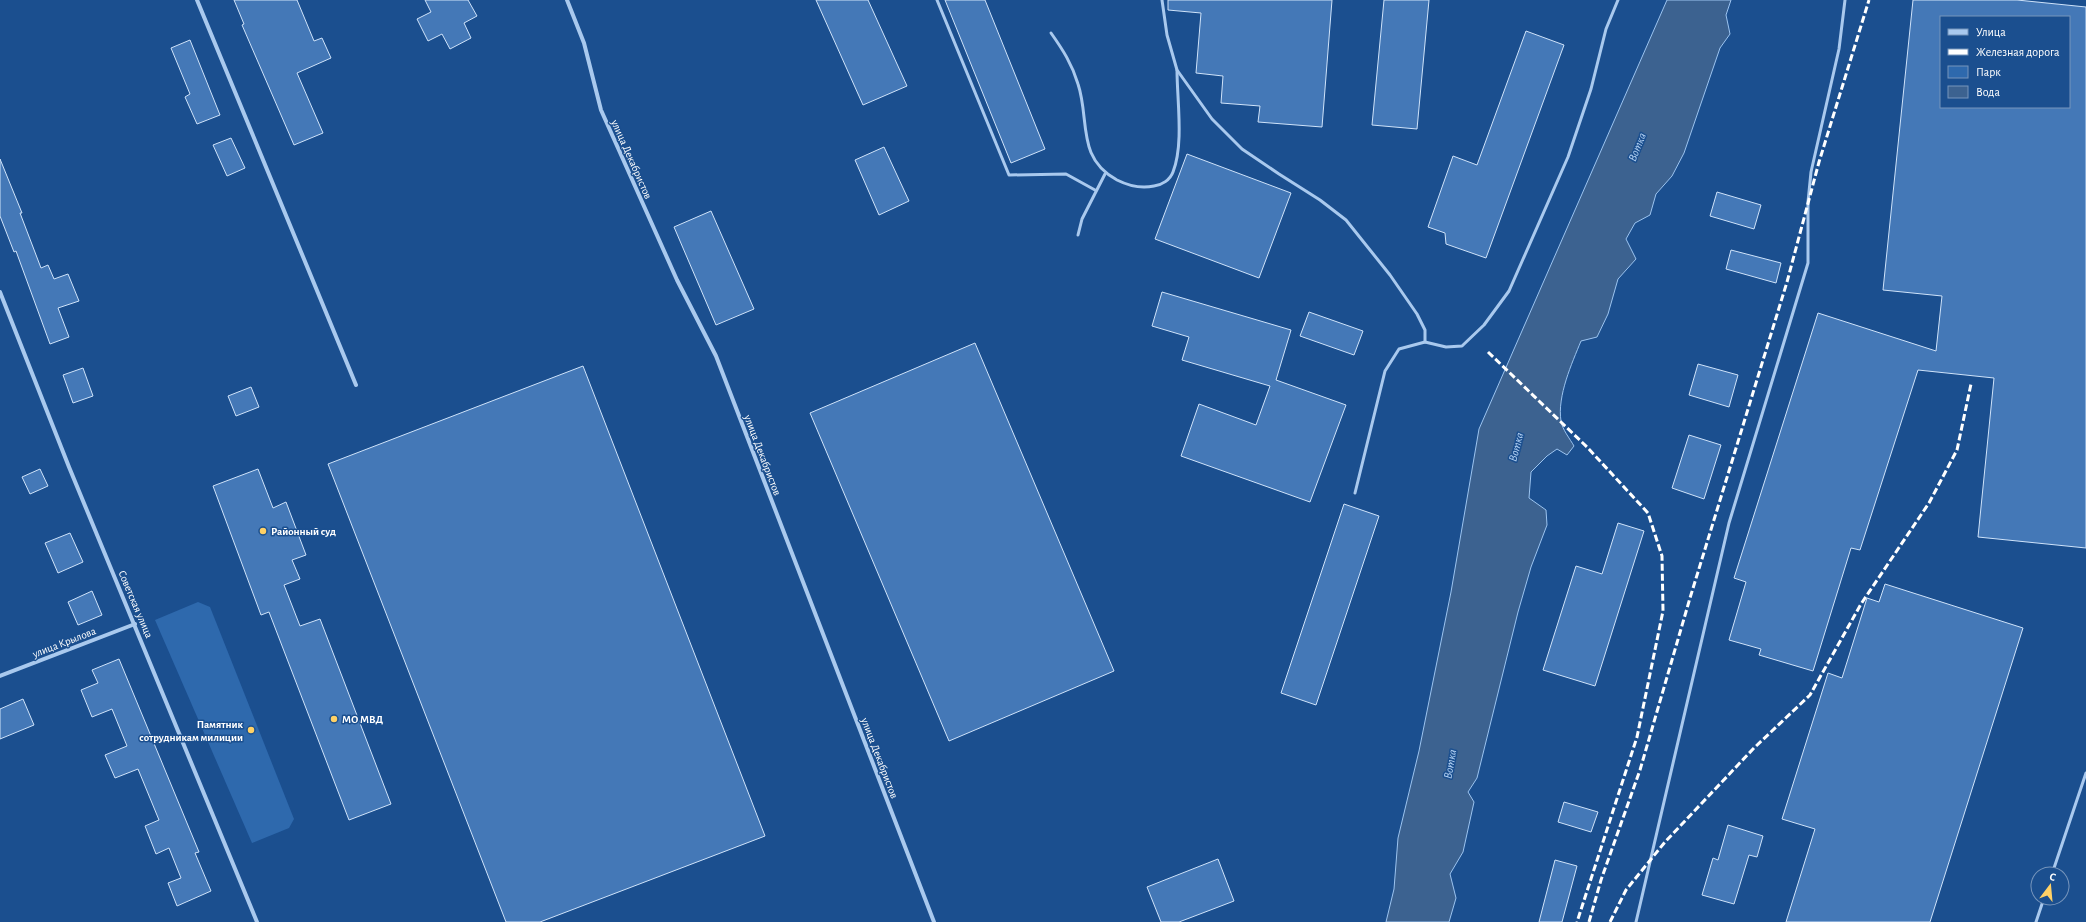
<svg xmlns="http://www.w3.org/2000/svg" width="2086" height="922" font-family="'Alegreya Sans',sans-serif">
  <rect width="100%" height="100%" fill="#1b4f8f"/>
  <path fill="#2e69ad" d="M 198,602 L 210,607 L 294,819 L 289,828 L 252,843 L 155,620 Z"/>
  <path fill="#3c6290" stroke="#9cc4f0" d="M 1667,0 L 1731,0 L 1726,15 L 1730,34 L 1720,48 L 1684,153 L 1672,176 L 1656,194 L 1650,215 L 1635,223 L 1626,239 L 1636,259 L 1618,279 L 1608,314 L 1597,337 L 1581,341 C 1572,363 1557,396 1561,421 C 1562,429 1570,439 1574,446 L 1567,455 L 1557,449 L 1547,456 L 1531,472 L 1529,498 L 1546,510 L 1547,525 L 1531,567 L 1518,612 L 1477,778 L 1468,792 L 1474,802 L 1463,852 L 1450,874 L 1456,898 L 1449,922 L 1386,922 L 1394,889 L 1398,838 L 1419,751 L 1451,592 L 1479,429 Z"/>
  <g fill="#4478b7" stroke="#cfe3fa" fill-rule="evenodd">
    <path d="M 234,0 L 297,0 L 314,41 L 322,38 L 331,58 L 297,73 L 323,133 L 294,145 L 242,25 L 244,24 Z"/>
    <path d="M 425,0 L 468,0 L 477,16 L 464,23 L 471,38 L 450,49 L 442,34 L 428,41 L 417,19 L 431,12 Z"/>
    <path d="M 816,0 L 868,0 L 907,86 L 863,105 Z"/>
    <path d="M 945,0 L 985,0 L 1045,149 L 1011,163 Z"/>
    <path d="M 1168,0 L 1332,0 L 1322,127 L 1258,122 L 1260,106 L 1221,103 L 1223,76 L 1196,73 L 1201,13 L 1168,10 Z"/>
    <path d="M 1384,0 L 1429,0 L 1417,129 L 1372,125 Z"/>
    <path d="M 1913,0 L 2017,0 L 2086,7 L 2086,548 L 1978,537 L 1994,378 L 1918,370 L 1860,550 L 1851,548 L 1813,671 L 1759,655 L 1761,649 L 1729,640 L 1746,582 L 1734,578 L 1818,313 L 1936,351 L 1942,296 L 1883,290 ZM 1941,17 L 2069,17 L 2069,107 L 1941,107 Z"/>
    <path d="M 1526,31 L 1564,45 L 1486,258 L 1446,244 L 1445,233 L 1428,227 L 1453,156 L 1477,165 Z"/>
    <path d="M 190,40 L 220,115 L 197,124 L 185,97 L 190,94 L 171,48 Z"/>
    <path d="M 231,138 L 245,168 L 227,176 L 213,145 Z"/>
    <path d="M 884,147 L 909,201 L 879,215 L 855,160 Z"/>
    <path d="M 1187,154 L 1291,193 L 1259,278 L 1155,239 Z"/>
    <path d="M 0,159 L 22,213 L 20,213 L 41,268 L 48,265 L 54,279 L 68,274 L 79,301 L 58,308 L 69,337 L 50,344 L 16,251 L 14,252 L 0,216 Z"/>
    <path d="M 1717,192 L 1761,205 L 1754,229 L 1710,216 Z"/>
    <path d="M 711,211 L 754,309 L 716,325 L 674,227 Z"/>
    <path d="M 1731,250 L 1781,263 L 1776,283 L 1726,269 Z"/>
    <path d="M 1162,292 L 1291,330 L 1276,380 L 1346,405 L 1310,502 L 1181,456 L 1199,404 L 1256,425 L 1270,386 L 1182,360 L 1189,337 L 1152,326 Z"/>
    <path d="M 1309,312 L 1363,331 L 1354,355 L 1300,336 Z"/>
    <path d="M 975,343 L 1114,671 L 949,741 L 810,413 Z"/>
    <path d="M 1698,364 L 1738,375 L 1729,407 L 1689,395 Z"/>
    <path d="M 583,366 L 765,836 L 540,922 L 506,922 L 328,464 Z"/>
    <path d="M 83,368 L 93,396 L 73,403 L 63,375 Z"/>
    <path d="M 251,387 L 259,407 L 236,416 L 228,396 Z"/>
    <path d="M 1689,435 L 1721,445 L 1704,499 L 1672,488 Z"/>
    <path d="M 40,469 L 48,486 L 30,494 L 22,477 Z"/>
    <path d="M 258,469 L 273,508 L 286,502 L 306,555 L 292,560 L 300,579 L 284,585 L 300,626 L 320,619 L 391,804 L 349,820 L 269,612 L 261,615 L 213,486 Z"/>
    <path d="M 1344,504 L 1379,516 L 1316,705 L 1281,693 Z"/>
    <path d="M 1618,523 L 1644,531 L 1595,686 L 1543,670 L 1576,566 L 1602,574 Z"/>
    <path d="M 70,533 L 83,562 L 58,573 L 45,543 Z"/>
    <path d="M 1885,584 L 2023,628 L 1930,922 L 1786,922 L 1815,829 L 1782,819 L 1828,673 L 1842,678 L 1867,598 L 1879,602 Z"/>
    <path d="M 92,591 L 102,615 L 78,625 L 68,602 Z"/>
    <path d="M 119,659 L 199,852 L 195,853 L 211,891 L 177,906 L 168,883 L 181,878 L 169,848 L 156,854 L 145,826 L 159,820 L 138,769 L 115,778 L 105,755 L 127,746 L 112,709 L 92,717 L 81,690 L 98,683 L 92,670 Z"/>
    <path d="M 23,699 L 34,725 L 0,739 L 0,709 Z"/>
    <path d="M 1564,802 L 1598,812 L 1591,832 L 1558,822 Z"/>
    <path d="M 1728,825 L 1763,836 L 1757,857 L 1749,855 L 1734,904 L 1702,895 L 1713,858 L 1718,860 Z"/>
    <path d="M 1218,859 L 1234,901 L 1179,922 L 1161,922 L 1147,887 Z"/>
    <path d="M 1555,860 L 1577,866 L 1562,922 L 1539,922 Z"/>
  </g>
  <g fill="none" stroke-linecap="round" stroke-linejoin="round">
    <g stroke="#a9c9ee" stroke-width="3">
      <path d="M 937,0 L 1009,175 L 1066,174 L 1095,190"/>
      <path d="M 1162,0 L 1167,35 L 1177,70 L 1212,119 L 1242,149 L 1279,174 L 1320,200 L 1346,220 L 1390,275 L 1417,314 L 1425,330 L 1425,342"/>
      <path d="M 1051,33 C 1063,50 1072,64 1078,84 C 1090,120 1076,158 1117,180 C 1129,186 1141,189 1154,186 C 1162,185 1170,180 1173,172 C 1184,144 1177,100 1177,70"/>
      <path d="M 1078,235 L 1082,219 L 1105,174"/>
      <path d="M 1355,493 L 1385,371 L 1399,349 L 1425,342 L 1446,347 L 1462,346 L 1484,325 L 1509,291 L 1568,157 L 1591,89 L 1606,29 L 1618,0"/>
      <path d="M 2052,874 L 2086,773"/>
      <path d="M 1636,922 L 1729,523 L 1808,263 L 1808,202 L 1811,172 L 1839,49 L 1845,0"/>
      <path d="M 2036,922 L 2044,898"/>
    </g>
    <g stroke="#a9c9ee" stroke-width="4">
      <path d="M 197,0 L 356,385"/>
      <path d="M 567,0 L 584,43 L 601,110 L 677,280 L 716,356 L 934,922"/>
      <path d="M 0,292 L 69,467 L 257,922"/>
      <path d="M 0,676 L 135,624"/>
    </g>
    <g stroke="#fff" stroke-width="3" stroke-dasharray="7 3" stroke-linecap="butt">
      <path d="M 1488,352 L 1587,447 L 1648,513 L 1662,556 L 1663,611 L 1637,737 L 1577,922"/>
      <path d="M 1589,922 L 1601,880 L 1640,770 L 1690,598 L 1787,282 L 1819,162 L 1869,0"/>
      <path d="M 1610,922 L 1626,890 L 1665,842 L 1754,748 L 1810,695 L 1861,604 L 1929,503 L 1957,450 L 1971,384"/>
    </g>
  </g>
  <g fill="#ffd166" stroke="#1b4f8f" stroke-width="1.5">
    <circle cx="263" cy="531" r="4"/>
    <circle cx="334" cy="719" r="4"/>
    <circle cx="251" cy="730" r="4"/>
  </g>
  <g text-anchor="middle" stroke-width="3" stroke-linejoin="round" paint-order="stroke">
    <g font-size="11" fill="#fff" stroke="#1b4f8f">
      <text transform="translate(632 159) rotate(66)" y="4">улица Декабристов</text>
      <text transform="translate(763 455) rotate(69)" y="4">улица Декабристов</text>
      <text transform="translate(136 604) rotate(67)" y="4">Советская улица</text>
      <text transform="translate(64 642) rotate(-21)" y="4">улица Крылова</text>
      <text transform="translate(880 758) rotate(69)" y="4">улица Декабристов</text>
    </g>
    <g font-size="11" font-weight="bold" fill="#fff" stroke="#1b4f8f" text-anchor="start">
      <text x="271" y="535">Районный суд</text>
      <text x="342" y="723">МО МВД</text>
      <text x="243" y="728" text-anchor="end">Памятник<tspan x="243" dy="13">сотрудникам милиции</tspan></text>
    </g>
    <g font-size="12" font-style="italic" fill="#b5d3f5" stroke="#1b4f8f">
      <text transform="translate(1637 147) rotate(-68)" y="4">Вотка</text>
      <text transform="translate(1516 447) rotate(-75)" y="4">Вотка</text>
      <text transform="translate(1450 764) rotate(-80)" y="4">Вотка</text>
    </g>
  </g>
  <rect x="1940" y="16" width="130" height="92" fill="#1b4f8f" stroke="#7695bc"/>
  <rect x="1948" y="29" width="20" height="6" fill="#a9c9ee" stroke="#7695bc"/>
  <text x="1976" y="36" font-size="12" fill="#ffffff">Улица</text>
  <rect x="1948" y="49" width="20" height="6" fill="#ffffff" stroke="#7695bc"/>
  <text x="1976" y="56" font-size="12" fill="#ffffff">Железная дорога</text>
  <rect x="1948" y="66" width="20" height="12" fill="#2e69ad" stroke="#7695bc"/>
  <text x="1976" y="76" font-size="12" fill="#ffffff">Парк</text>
  <rect x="1948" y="86" width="20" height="12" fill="#3c6290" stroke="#7695bc"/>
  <text x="1976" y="96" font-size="12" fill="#ffffff">Вода</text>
  <g transform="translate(2050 886) rotate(16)"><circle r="19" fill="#1b4f8f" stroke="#7695bc"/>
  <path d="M0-3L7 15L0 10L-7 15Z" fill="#ffd166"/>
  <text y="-6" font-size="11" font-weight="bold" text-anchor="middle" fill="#ffffff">С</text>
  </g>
</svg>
